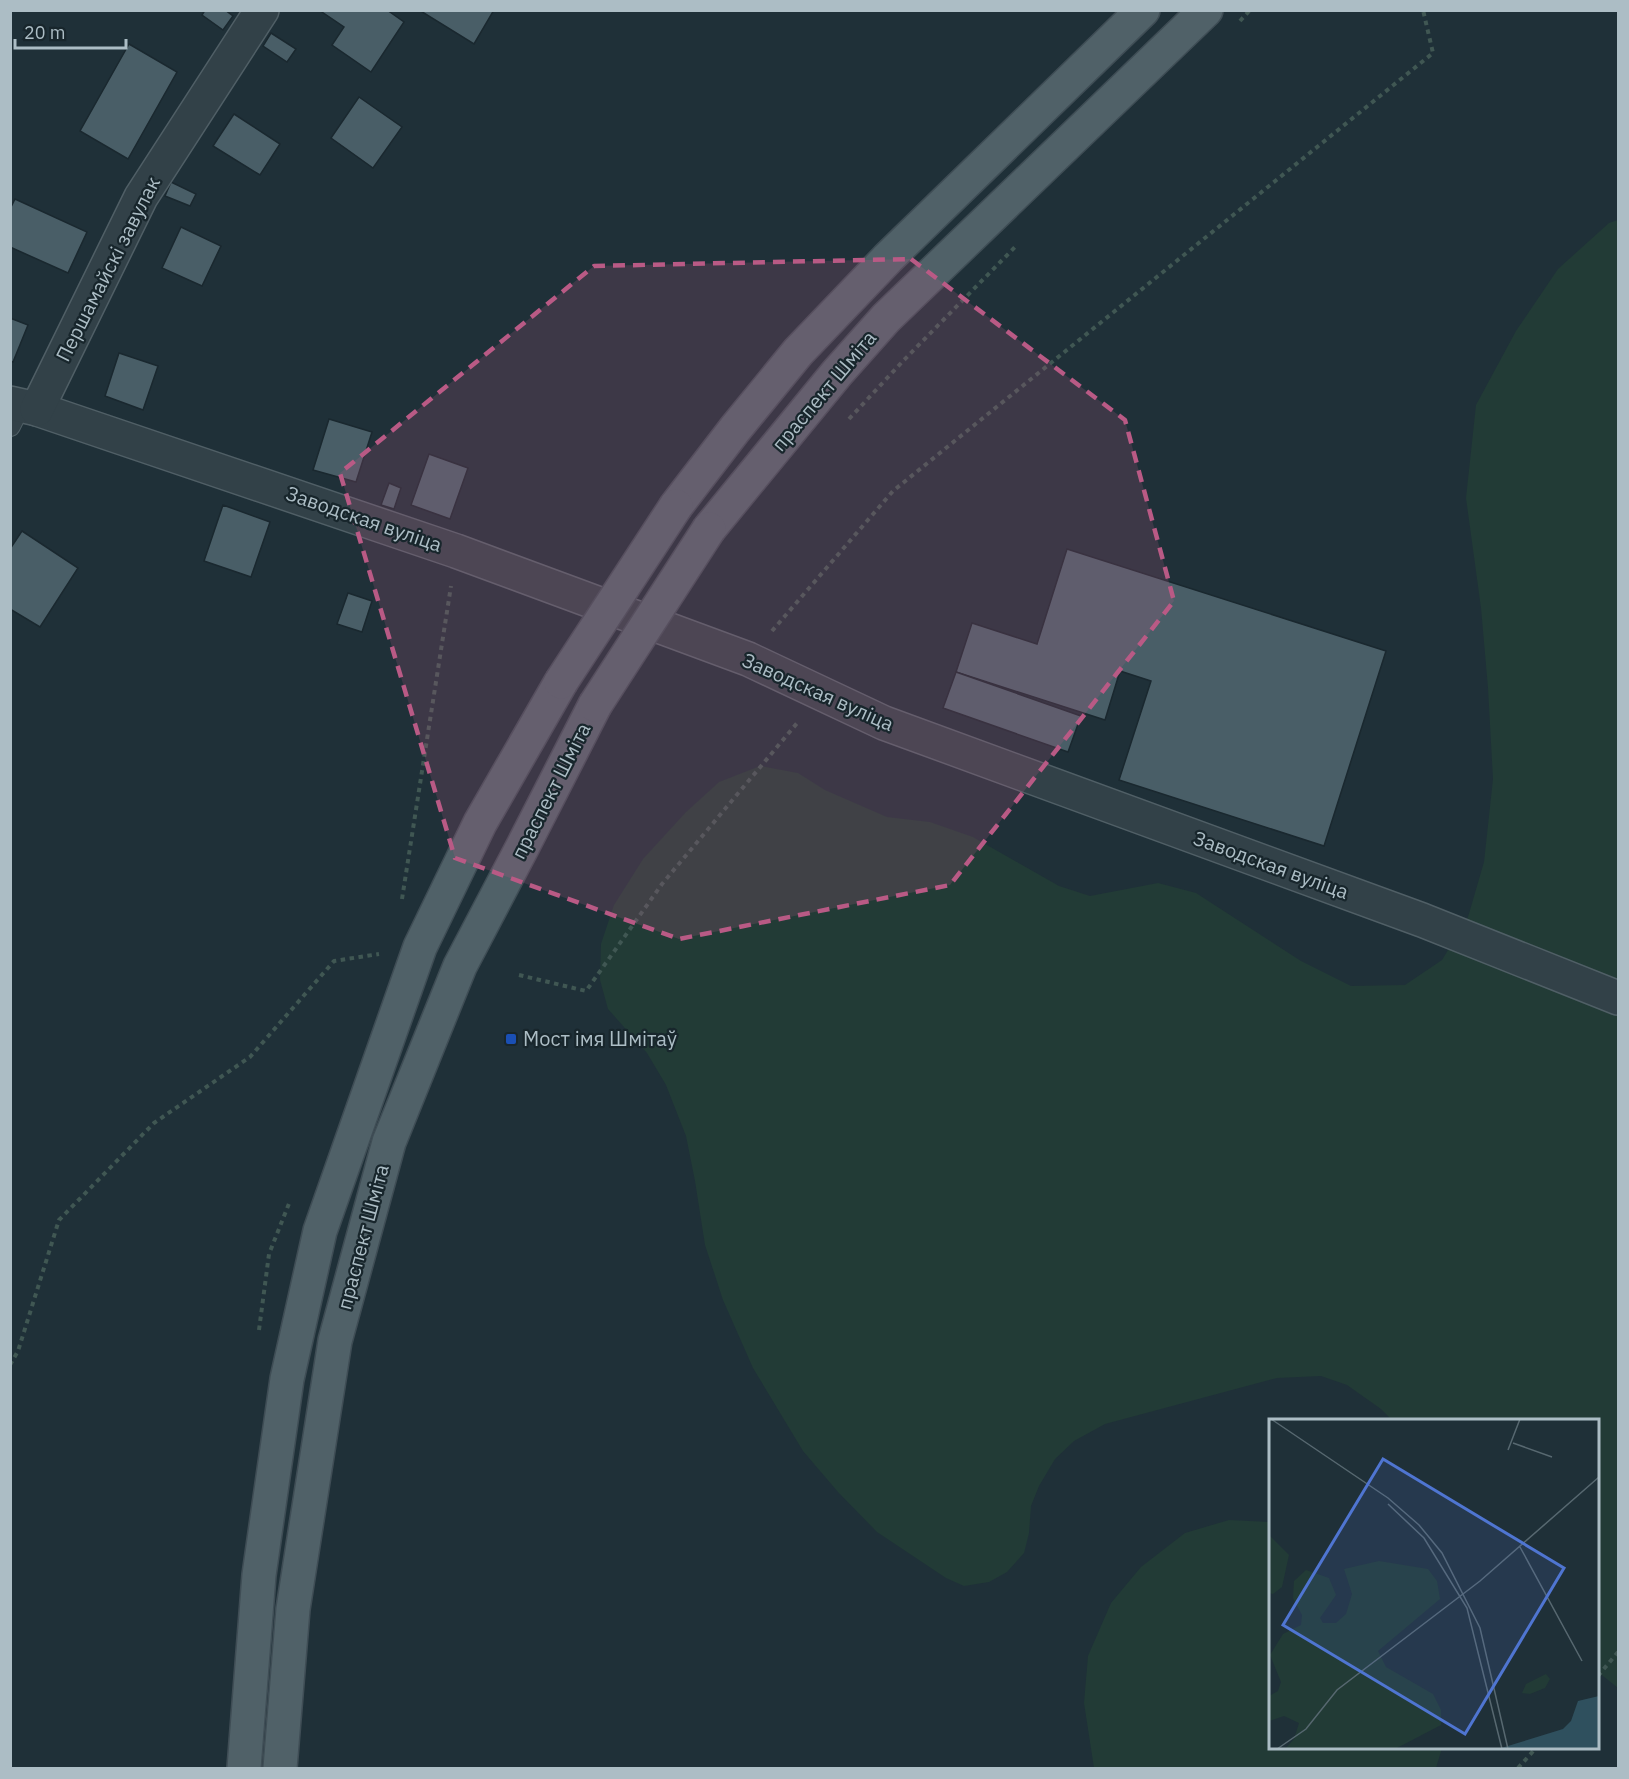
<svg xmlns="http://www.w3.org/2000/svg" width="1629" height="1779" font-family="'IBM Plex Sans',sans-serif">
  <rect width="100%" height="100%" fill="#1f3038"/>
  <g fill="#223b36">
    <path d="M 1618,220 L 1618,1688 L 1598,1672 L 1598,1420 L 1392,1420 L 1381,1409 L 1347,1385 L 1321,1376 L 1277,1378 L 1105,1424 L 1074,1441 L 1055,1459 L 1039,1486 L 1031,1506 L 1029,1533 L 1024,1553 L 1007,1572 L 989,1582 L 964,1586 L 946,1578 L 877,1532 L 838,1492 L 803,1451 L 753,1368 L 723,1300 L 705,1245 L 695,1181 L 686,1136 L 666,1085 L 647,1053 L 608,1009 L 600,980 L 601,944 L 614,905 L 643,859 L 686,812 L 719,782 L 760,766 L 798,773 L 825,790 L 887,817 L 930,822 L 973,837 L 1059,886 L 1090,896 L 1158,883 L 1196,893 L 1301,961 L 1351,986 L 1405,985 L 1442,960 L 1468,917 L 1484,862 L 1493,779 L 1488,688 L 1481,608 L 1466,498 L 1476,405 L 1516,331 L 1558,269 L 1609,223 Z"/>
    <path d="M 1229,1520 L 1270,1522 L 1270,1748 L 1442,1748 L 1436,1768 L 1094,1768 L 1084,1703 L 1088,1656 L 1111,1603 L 1141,1567 L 1185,1533 Z"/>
  </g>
  <g fill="#495e67" stroke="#1a282f" stroke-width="1.5">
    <path d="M 205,10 L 225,10 L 233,16 L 223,30 L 202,15 Z"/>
    <path d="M 319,10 L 387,10 L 404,22 L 371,72 L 332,45 L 344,27 Z"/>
    <path d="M 419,10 L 494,10 L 474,44 Z"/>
    <path d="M 271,33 L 296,49 L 287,62 L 263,46 Z"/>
    <path d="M 129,44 L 177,72 L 128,159 L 80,131 Z"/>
    <path d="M 359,97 L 402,127 L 373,168 L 331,138 Z"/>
    <path d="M 234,114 L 280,144 L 260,175 L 213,146 Z"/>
    <path d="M 171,182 L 196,194 L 190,206 L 165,196 Z"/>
    <path d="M 15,199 L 87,232 L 68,273 L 10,247 L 10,209 Z"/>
    <path d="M 181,227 L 221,246 L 202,286 L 162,268 Z"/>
    <path d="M 10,318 L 28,325 L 13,362 L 10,361 Z"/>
    <path d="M 119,353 L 158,366 L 143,410 L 105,396 Z"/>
    <path d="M 329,419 L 372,432 L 356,482 L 313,470 Z"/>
    <path d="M 429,454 L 468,468 L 450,519 L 411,505 Z"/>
    <path d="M 389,483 L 401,488 L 394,509 L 381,505 Z"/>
    <path d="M 223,505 L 270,522 L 251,577 L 204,561 Z"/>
    <path d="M 22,531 L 78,568 L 40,627 L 10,609 L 10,549 Z"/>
    <path d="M 1067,549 L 1386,651 L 1324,846 L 1119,780 L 1151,681 L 1120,671 L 1105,720 L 956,672 L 972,623 L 1037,644 Z"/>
    <path d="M 348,593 L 372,601 L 362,632 L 337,624 Z"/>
    <path d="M 956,672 L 1081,716 L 1068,752 L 943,708 Z"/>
  </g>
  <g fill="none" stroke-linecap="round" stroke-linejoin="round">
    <defs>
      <path id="service" d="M 10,426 L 20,406"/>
      <g id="minor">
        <path d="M 10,403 L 37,409 L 456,551 L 748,659 L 884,723 L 1422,920 L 1618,998"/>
        <path d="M 37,409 L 141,197 L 262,10"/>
      </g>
      <g id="primary">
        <path d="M 676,506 L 735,429 L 798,352 L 888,258 L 1143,10"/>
        <path d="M 709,529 L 837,373 L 886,318 L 1206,10"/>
        <path d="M 244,1768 L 259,1575 L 287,1379 L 320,1231 L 420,947 L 480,823 L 561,682"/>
        <path d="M 280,1768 L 293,1609 L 335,1341 L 389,1142 L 460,966 L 523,846 L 595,705"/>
      </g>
    </defs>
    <use href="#service" stroke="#505f66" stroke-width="22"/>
    <use href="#minor" stroke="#505f66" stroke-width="36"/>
    <use href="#primary" stroke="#3f4d55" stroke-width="36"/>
    <g stroke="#405753" stroke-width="4" stroke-dasharray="4.5 4.5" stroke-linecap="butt">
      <path d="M 1240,21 L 1250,10"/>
      <path d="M 849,419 L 903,361 L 1017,245"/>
      <path d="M 772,631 L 893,491 L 1433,53 L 1423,10"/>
      <path d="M 402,899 L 451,586"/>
      <path d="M 519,975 L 586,991 L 662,884 L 798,722"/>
      <path d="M 259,1330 L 269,1254 L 290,1201"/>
      <path d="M 10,1365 L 18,1351 L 59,1220 L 154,1123 L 250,1057 L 334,961 L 379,954"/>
      <path d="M 1598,1676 L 1618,1652"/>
      <path d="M 1518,1768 L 1536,1748"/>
    </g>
    <use href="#service" stroke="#324148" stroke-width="20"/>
    <use href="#minor" stroke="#324148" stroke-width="33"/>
    <use href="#primary" stroke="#506168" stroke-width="33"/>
    <defs>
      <g id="primary-bridge">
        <path d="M 561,682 L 676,506"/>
        <path d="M 595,705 L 709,529"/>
      </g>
    </defs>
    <use href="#primary-bridge" stroke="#3f4d55" stroke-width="36" stroke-linecap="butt"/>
    <use href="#primary-bridge" stroke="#506168" stroke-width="33"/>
  </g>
  <path fill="#b95a85" fill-opacity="0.2" stroke="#b95a85" stroke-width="4.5" stroke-dasharray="12 8" stroke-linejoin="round" d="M 911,259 L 1125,420 L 1174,601 L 950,885 L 679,939 L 455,858 L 340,473 L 594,266 Z"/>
  <rect fill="#1a4fb4" stroke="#18262c" stroke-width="2" x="505" y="1033" width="12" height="12" rx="3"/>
  <g text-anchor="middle" stroke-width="4.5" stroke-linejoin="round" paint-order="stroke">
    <g font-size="20" fill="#acbdc5" stroke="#18262c">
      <text transform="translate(108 269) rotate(-63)" y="7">Першамайскі завулак</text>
      <text transform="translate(824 391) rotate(-50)" y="7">праспект Шміта</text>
      <text transform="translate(364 519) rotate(19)" y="7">Заводская вуліца</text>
      <text transform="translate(818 692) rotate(24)" y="7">Заводская вуліца</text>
      <text transform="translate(551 791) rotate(-63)" y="7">праспект Шміта</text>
      <text transform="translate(1271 865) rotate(20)" y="7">Заводская вуліца</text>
      <text transform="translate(363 1237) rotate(-75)" y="7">праспект Шміта</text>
    </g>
    <g font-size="20" fill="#acbdc5" stroke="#18262c" text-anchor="start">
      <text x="523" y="1046">Мост імя Шмітаў</text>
    </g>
  </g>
  <g transform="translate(1269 1419)">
    <rect width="330" height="330" fill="#1f3038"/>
    <path d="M 0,116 L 20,136 L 13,168 L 4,175 L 0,174 ZM 110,142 L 159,150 L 168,162 L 171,180 L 109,232 L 117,248 L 164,275 L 172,291 L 172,306 L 126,330 L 16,330 L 25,320 L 30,304 L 15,297 L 0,302 L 0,277 L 9,272 L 12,263 L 1,236 L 14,215 L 32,206 L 33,196 L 24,179 L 25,162 L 37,151 L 60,159 L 67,176 L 51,199 L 54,204 L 67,204 L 77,195 L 83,175 L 75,150 ZM 277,255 L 281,260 L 276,269 L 261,275 L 253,274 L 257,265 Z" fill="#223b36"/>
    <path d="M 330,277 L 330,330 L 229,330 L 294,310 L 302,302 L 309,282 Z" fill="#2f505e"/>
    <path fill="none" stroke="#576870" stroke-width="1.5" d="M 2,0 L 119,79 L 150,106 L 173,134 L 211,209 L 239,330M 244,24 L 283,38M 239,31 L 251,0M 119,85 L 155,119 L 198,189 L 233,330M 251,128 L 313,242M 8,330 L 37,310 L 68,271 L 211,162 L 330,58"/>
    <path fill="#4f75d1" fill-opacity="0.15" stroke="#4f75d1" stroke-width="3" d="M 114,40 L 295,149 L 196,315 L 14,206 Z"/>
    <rect width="330" height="330" fill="none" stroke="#acbdc5" stroke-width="3"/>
  </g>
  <rect width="1629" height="1779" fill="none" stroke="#acbdc5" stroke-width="24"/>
  <path d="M15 39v9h111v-9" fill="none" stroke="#acbdc5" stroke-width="3"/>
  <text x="24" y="39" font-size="18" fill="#acbdc5" stroke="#18262c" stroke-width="4.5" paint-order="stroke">20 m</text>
</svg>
